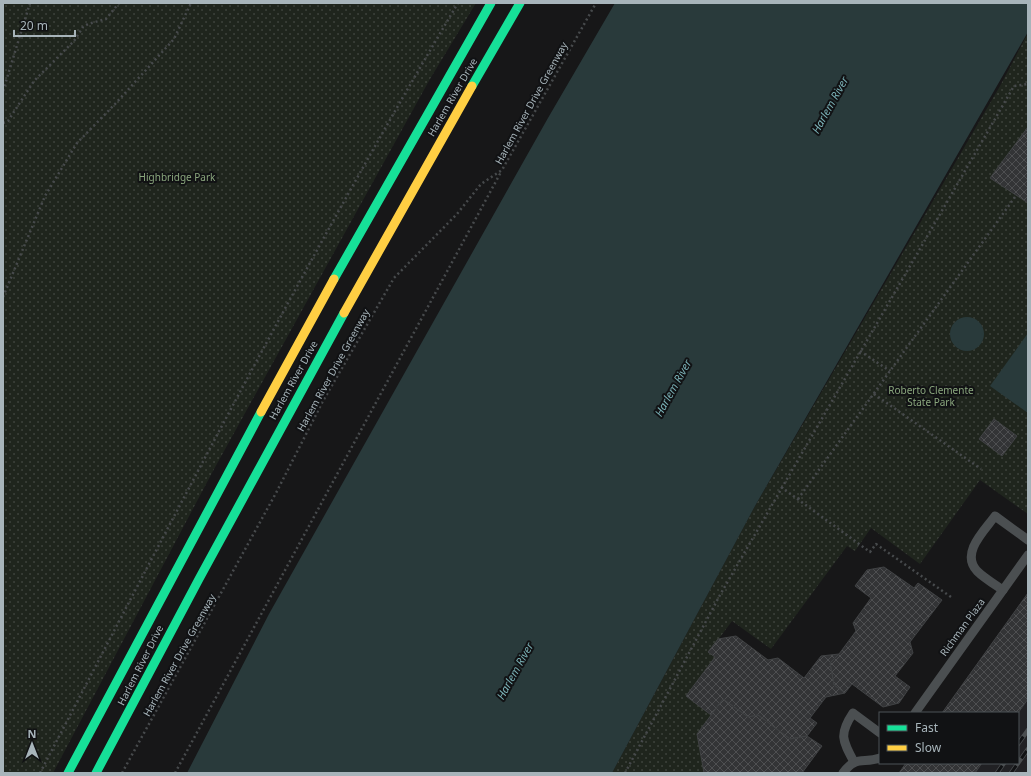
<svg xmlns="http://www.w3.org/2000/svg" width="1031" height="776" font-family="'Noto Sans',sans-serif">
  <defs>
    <pattern id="park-dots" width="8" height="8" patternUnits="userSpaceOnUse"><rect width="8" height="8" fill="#1f251d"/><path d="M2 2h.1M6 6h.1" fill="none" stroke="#3d423c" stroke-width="1.8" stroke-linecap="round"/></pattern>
    <pattern id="building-cross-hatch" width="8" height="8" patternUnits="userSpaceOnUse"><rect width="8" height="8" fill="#333436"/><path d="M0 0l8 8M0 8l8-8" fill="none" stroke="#4e4f51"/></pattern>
  </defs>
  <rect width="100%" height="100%" fill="#171718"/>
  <path fill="#212124" d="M 1028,699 L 1028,773 L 975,773 L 982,763 L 1018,763 L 1018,713 Z"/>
  <g fill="url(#park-dots)">
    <path d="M 3,3 L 476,3 L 430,79 L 213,471 L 53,773 L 3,773 Z"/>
    <path d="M 1028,33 L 1028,514 L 980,480 L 920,564 L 871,528 L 855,551 L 847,546 L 771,649 L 732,621 L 709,652 L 715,657 L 686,696 L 711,715 L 697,734 L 704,773 L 612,773 L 755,506 L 1000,86 Z"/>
  </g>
  <g fill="#293a3b">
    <path d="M 615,3 L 1028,3 L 1028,32 L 755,506 L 612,773 L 187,773 L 269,614 L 548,118 Z"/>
    <circle cx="967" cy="334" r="17"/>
    <path d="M 1028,333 L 1028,413 L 990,386 Z"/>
  </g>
  <g fill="url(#building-cross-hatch)" stroke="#404244">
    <path d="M 1028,127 L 1028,203 L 990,178 Z"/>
    <path d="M 994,419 L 1017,436 L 1002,456 L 979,439 Z"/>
    <path d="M 884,567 L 914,588 L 918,583 L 942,600 L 910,642 L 913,653 L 895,676 L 910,687 L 899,703 L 883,707 L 852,684 L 845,693 L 834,685 L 830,663 L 839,654 L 856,631 L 853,623 L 871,598 L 855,586 L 867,570 Z"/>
    <path d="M 1028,593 L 1028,699 L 1018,713 L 942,713 Z"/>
    <path d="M 736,636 L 768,660 L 778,658 L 804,678 L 821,656 L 839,654 L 830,663 L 834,685 L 845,693 L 826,697 L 810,718 L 817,723 L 807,736 L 790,739 L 758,715 L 748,717 L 723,699 L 711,715 L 686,696 L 715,657 L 708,652 L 718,639 Z"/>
    <path d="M 723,699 L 748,717 L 758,715 L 790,739 L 807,736 L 822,746 L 802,773 L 704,773 L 697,734 Z"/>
    <path d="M 906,763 L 982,763 L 975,773 L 899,773 Z"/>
  </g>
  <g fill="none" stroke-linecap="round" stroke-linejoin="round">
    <g stroke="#474a4c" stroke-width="2.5" stroke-dasharray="2 3" stroke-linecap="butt">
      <path d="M 3,91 L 30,3"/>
      <path d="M 3,123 L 8,121 L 34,81 L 74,41 L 83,27 L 88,24 L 106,19 L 119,3"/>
      <path d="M 3,297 L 45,196 L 77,143 L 116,103 L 174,39 L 191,3"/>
      <path d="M 860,351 L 890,371"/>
      <path d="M 874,394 L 981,469"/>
      <path d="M 781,487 L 870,552 L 876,544 L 951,597"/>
      <path d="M 798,499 L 1015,197"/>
      <path d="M 40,773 C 175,514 309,254 458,3"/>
      <path d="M 122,773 L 276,493 L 323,401 L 394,278 L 457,214 L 481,184 L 502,170 L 596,3"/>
      <path d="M 175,773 L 501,172"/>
      <path d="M 625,773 L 720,595 L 1014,86 L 1028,84"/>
    </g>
    <g stroke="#4b4f51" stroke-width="9">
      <path d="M 1003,590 C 994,584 984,578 977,571 C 960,553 985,530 995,516 L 1028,540"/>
      <path d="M 915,713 L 1028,555"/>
      <path d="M 854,762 C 842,740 839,734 853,713 L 880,733"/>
      <path d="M 843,773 C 856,755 863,764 880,758"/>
    </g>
    <g stroke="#16e098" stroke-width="9">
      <path d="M 472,86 L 520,3"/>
      <path d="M 334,279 L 491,3"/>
      <path d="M 68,773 L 261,412"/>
      <path d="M 96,773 L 199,579 L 344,313"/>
    </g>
    <g stroke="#ffcf43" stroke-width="9">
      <path d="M 344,313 L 472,86"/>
      <path d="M 261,412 L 334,279"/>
    </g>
    <defs>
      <g id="rail">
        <path d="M 1018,744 L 1028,730"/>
        <path d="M 997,773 L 1004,763"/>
        <path d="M 1011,773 L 1028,749"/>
      </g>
    </defs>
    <use href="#rail" stroke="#4b4e50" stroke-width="4.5"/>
    <use href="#rail" stroke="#111214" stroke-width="3" stroke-dasharray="9" stroke-linecap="butt"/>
  </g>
  <g text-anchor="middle" stroke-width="4" stroke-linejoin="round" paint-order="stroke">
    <g font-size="10" fill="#a7b4ba" stroke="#111214">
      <text transform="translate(452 97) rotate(-60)" y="4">Harlem River Drive</text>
      <text transform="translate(531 103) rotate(-61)" y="4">Harlem River Drive Greenway</text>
      <text transform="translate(333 370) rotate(-61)" y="4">Harlem River Drive Greenway</text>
      <text transform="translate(293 380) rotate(-61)" y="4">Harlem River Drive</text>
      <text transform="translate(962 627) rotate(-54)" y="4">Richman Plaza</text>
      <text transform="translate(179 655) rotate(-61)" y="4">Harlem River Drive Greenway</text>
      <text transform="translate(140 665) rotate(-63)" y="4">Harlem River Drive</text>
    </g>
    <g font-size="10" fill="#8aa67d" stroke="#111214">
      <text x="177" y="181">Highbridge Park</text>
      <text x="931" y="394">Roberto Clemente<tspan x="931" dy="12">State Park</tspan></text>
    </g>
    <g font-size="11" font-style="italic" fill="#7bb2b7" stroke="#111214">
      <text transform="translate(830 105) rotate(-61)" y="4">Harlem River</text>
      <text transform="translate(673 388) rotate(-61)" y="4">Harlem River</text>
      <text transform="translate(515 671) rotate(-61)" y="4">Harlem River</text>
    </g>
  </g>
  <rect width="1031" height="776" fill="none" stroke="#a7b4ba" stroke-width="8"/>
  <rect x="879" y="712" width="140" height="52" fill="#111214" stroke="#4d5356"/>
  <rect x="887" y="725" width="20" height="6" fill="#16e098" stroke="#4d5356"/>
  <text x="915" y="732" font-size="12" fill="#a7b4ba">Fast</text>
  <rect x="887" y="745" width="20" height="6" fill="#ffcf43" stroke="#4d5356"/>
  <text x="915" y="752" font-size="12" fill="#a7b4ba">Slow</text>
  <g transform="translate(32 744)" stroke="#111214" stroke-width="3" paint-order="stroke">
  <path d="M0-3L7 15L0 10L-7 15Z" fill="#a7b4ba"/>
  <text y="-6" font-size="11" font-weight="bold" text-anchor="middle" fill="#a7b4ba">N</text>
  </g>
  <path d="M14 30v6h61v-6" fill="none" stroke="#a7b4ba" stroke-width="2"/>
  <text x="20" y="30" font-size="12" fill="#a7b4ba" stroke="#111214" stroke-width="3" paint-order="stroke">20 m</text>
</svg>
